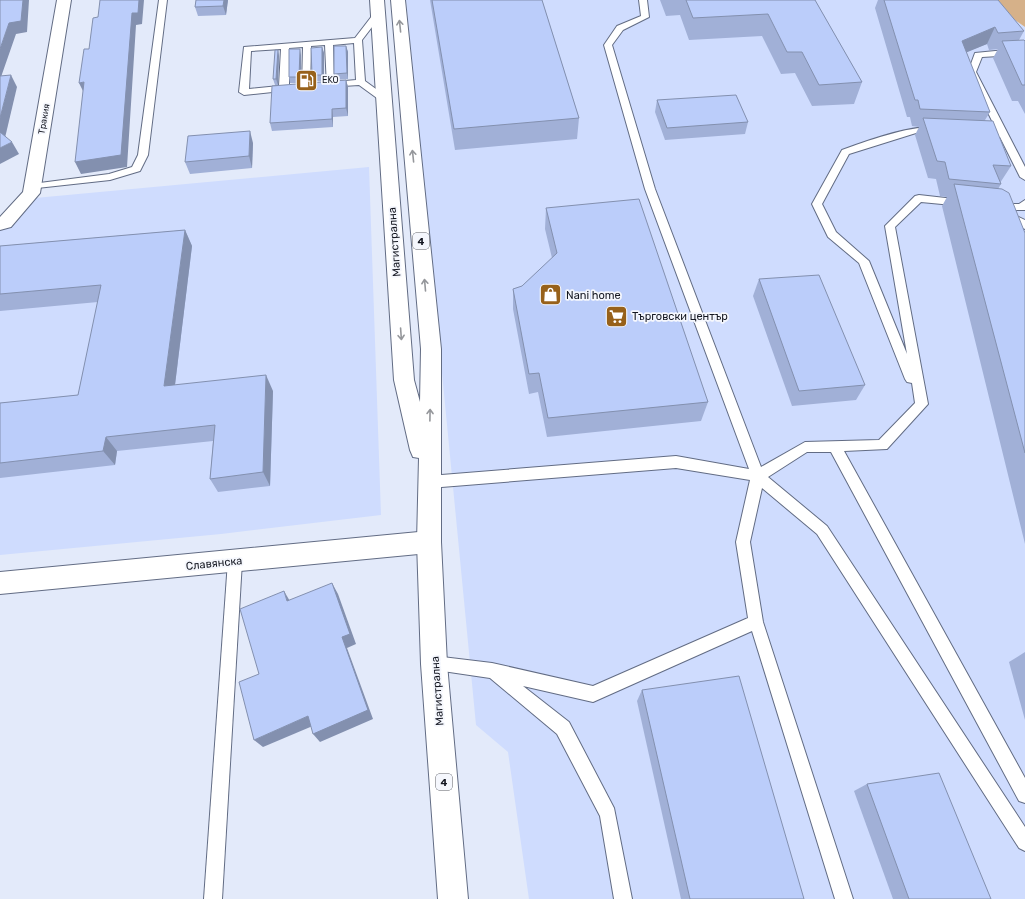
<svg xmlns="http://www.w3.org/2000/svg" width="1025" height="899" font-family="Rubik,sans-serif">
  <rect width="100%" height="100%" fill="#e3eafa"/>
  <g fill="#cfdcfe">
    <path d="M 406,0 L 986,0 L 1025,27 L 1025,899 L 529,899 L 508,752 L 476,725 Z"/>
    <path d="M 369,167 L 381,515 L 221,534 L 0,555 L 0,229 L 35,198 Z"/>
  </g>
  <path fill="#d6b189" d="M 986,0 L 1025,0 L 1025,27 Z"/>
  <g fill="none" stroke-linecap="round" stroke-linejoin="round">
    <defs>
      <g id="service">
        <path d="M 159,0 L 167,0 L 148,155 L 140,171 L 110,180 L 28,189 L 27,187 L 28,185 L 32,184 L 109,174 L 132,167 L 138,155 Z"/>
        <path d="M 639,0 L 647,0 L 649,17 L 623,30 L 612,45 L 655,189 L 761,467 L 805,442 L 879,440 L 915,403 L 912,383 L 907,382 L 905,379 L 859,263 L 828,237 L 812,204 L 842,150 C 858,144 928,118 940,131 L 935,134 L 916,133 L 849,154 L 822,204 L 836,232 L 869,261 L 907,354 L 885,226 L 915,196 L 919,195 L 963,200 L 968,203 L 963,206 L 921,202 L 895,227 L 928,404 L 887,449 L 844,451 L 1025,778 L 1025,803 L 1019,801 L 831,452 L 807,452 L 768,477 L 827,526 L 1025,827 L 1025,851 L 1019,848 L 817,534 L 762,488 L 750,542 L 763,622 L 853,899 L 835,899 L 752,631 L 593,702 L 523,686 L 569,722 L 614,808 L 632,899 L 614,899 L 600,816 L 557,734 L 490,678 L 429,669 L 426,664 L 429,659 L 434,656 L 492,663 L 593,686 L 748,618 L 736,542 L 750,480 L 676,468 L 429,488 L 424,486 L 422,482 L 424,478 L 429,476 L 676,456 L 749,469 L 645,189 L 604,45 L 617,26 L 641,16 Z"/>
        <path d="M 378,11 L 382,14 L 362,40 L 365,81 L 387,97 L 387,101 L 381,101 L 359,85 L 327,87 L 325,45 L 311,46 L 310,89 L 307,90 L 302,87 L 303,47 L 289,48 L 289,85 L 293,88 L 291,90 L 244,95 L 239,92 L 244,47 L 355,38 L 375,12 ZM 354,43 L 356,80 L 334,82 L 333,45 ZM 281,49 L 279,86 L 249,89 L 251,51 Z"/>
        <path d="M 1016,49 L 1025,53 L 1025,59 L 1015,55 L 982,57 L 976,72 L 1025,167 L 1025,180 L 1020,177 L 1000,137 L 980,136 L 975,133 L 980,130 L 997,131 L 968,72 L 975,53 Z"/>
        <path d="M 1025,200 L 1025,210 L 997,210 L 992,207 L 997,204 L 1019,204 Z"/>
        <path d="M 1006,211 L 1025,220 L 1025,229 L 1002,218 L 1001,215 Z"/>
        <path d="M 235,555 L 240,556 L 242,561 L 222,899 L 204,899 L 228,561 L 230,556 Z"/>
      </g>
      <g id="minor">
        <path d="M 57,0 L 71,0 L 40,193 L 11,227 L 0,230 L 0,217 L 23,192 Z"/>
        <path d="M 429,531 L 437,534 L 441,542 L 437,550 L 429,553 L 0,594 L 0,572 Z"/>
      </g>
      <path id="primary" d="M 370,0 L 384,0 L 414,380 L 420,402 L 421,349 L 391,0 L 405,0 L 441,349 L 441,542 L 447,664 L 468,899 L 438,899 L 421,664 L 417,542 L 419,458 L 413,457 L 410,450 L 394,380 Z"/>
    </defs>
    <use href="#service" stroke="#626c84" stroke-width="2"/>
    <use href="#minor" stroke="#626c84" stroke-width="2"/>
    <use href="#primary" stroke="#626c84" stroke-width="2"/>
    <use href="#service" fill="#fff" fill-rule="evenodd"/>
    <use href="#minor" fill="#fff" fill-rule="evenodd"/>
    <use href="#primary" fill="#fff" fill-rule="evenodd"/>
  </g>
  <g fill="#a1b0d7">
    <path d="M 196,0 L 228,0 L 226,15 L 198,16 L 195,7 Z"/>
    <path d="M 430,0 L 542,0 L 579,118 L 577,139 L 455,150 Z"/>
    <path d="M 660,0 L 815,0 L 862,82 L 854,104 L 812,106 L 795,73 L 781,74 L 762,36 L 689,40 L 680,15 L 666,16 Z"/>
    <path d="M 878,0 L 998,0 L 1024,31 L 1019,40 L 1025,41 L 1025,114 L 1018,101 L 1012,101 L 993,58 L 998,49 L 989,50 L 987,44 L 966,52 L 990,112 L 985,120 L 1011,166 L 1000,183 L 1001,184 L 998,189 L 1025,233 L 1025,544 L 942,206 L 947,197 L 940,196 L 936,179 L 928,178 L 915,135 L 919,127 L 912,126 L 910,117 L 907,117 L 875,8 Z"/>
    <path d="M 346,46 L 348,52 L 348,79 L 335,80 L 334,74 Z"/>
    <path d="M 322,47 L 324,53 L 324,81 L 313,81 L 312,75 Z"/>
    <path d="M 278,50 L 279,56 L 278,85 L 275,85 L 273,79 Z"/>
    <path d="M 301,55 L 301,83 L 290,83 L 289,77 Z"/>
    <path d="M 346,80 L 348,87 L 348,116 L 333,117 L 333,127 L 272,131 L 270,123 Z"/>
    <path d="M 657,100 L 748,122 L 745,134 L 665,140 L 655,112 Z"/>
    <path d="M 253,143 L 252,168 L 190,174 L 185,162 Z"/>
    <path d="M 546,208 L 708,402 L 701,421 L 547,437 L 538,392 L 529,394 L 513,309 L 513,289 L 522,286 L 552,258 L 545,229 Z"/>
    <path d="M 185,230 L 192,246 L 175,385 L 273,391 L 270,486 L 218,492 L 210,479 L 213,441 L 117,451 L 115,465 L 0,478 L 0,403 L 78,395 L 98,302 L 0,311 L 0,246 Z"/>
    <path d="M 759,279 L 865,385 L 856,400 L 792,406 L 753,296 Z"/>
    <path d="M 1025,652 L 1025,720 L 1009,662 Z"/>
    <path d="M 642,690 L 804,899 L 681,899 L 637,701 Z"/>
    <path d="M 867,784 L 991,899 L 893,899 L 854,791 Z"/>
  </g>
  <g fill="#8390af">
    <path d="M 23,0 L 29,0 L 27,32 L 16,34 L 1,77 L 0,76 L 0,49 L 9,23 Z"/>
    <path d="M 139,0 L 144,0 L 142,24 L 136,25 L 127,167 L 81,174 L 75,162 L 132,13 Z"/>
    <path d="M 224,0 L 228,0 L 226,15 L 223,6 Z"/>
    <path d="M 995,27 L 987,44 L 953,58 L 962,41 Z"/>
    <path d="M 346,46 L 348,52 L 348,79 L 347,73 Z"/>
    <path d="M 322,47 L 324,53 L 324,81 L 322,75 Z"/>
    <path d="M 300,49 L 301,55 L 301,83 L 299,77 Z"/>
    <path d="M 278,50 L 279,56 L 278,85 L 276,79 Z"/>
    <path d="M 11,75 L 17,87 L 4,142 L 0,135 L 0,118 Z"/>
    <path d="M 346,80 L 348,87 L 348,116 L 346,108 Z"/>
    <path d="M 84,82 L 85,95 L 79,83 Z"/>
    <path d="M 332,109 L 333,117 L 333,127 L 332,119 Z"/>
    <path d="M 250,131 L 253,143 L 252,168 L 249,156 Z"/>
    <path d="M 12,142 L 19,154 L 0,164 L 0,148 Z"/>
    <path d="M 185,230 L 192,246 L 173,401 L 164,386 Z"/>
    <path d="M 266,375 L 273,391 L 270,486 L 263,472 Z"/>
    <path d="M 106,437 L 117,451 L 115,465 L 103,451 Z"/>
    <path d="M 332,583 L 338,594 L 356,644 L 347,648 L 373,719 L 320,742 L 313,734 L 342,637 Z"/>
    <path d="M 284,591 L 291,603 L 287,601 Z"/>
    <path d="M 308,716 L 315,725 L 263,747 L 254,740 Z"/>
  </g>
  <g fill="#bbcdfa" stroke="#8390af">
    <path d="M 0,0 L 23,0 L 21,21 L 9,23 L 0,49 Z"/>
    <path d="M 100,0 L 139,0 L 138,13 L 132,13 L 121,155 L 75,162 L 84,82 L 79,83 L 84,49 L 89,49 L 93,18 L 98,17 Z"/>
    <path d="M 196,0 L 224,0 L 223,6 L 195,7 Z"/>
    <path d="M 432,0 L 542,0 L 579,118 L 454,129 Z"/>
    <path d="M 686,0 L 815,0 L 862,82 L 819,85 L 802,52 L 787,52 L 768,14 L 693,18 Z"/>
    <path d="M 884,0 L 998,0 L 1024,31 L 998,33 L 995,27 L 962,41 L 990,112 L 920,109 L 918,100 L 915,100 Z"/>
    <path d="M 1024,40 L 1025,41 L 1025,85 L 1022,85 L 1002,41 Z"/>
    <path d="M 334,46 L 346,46 L 347,73 L 334,74 Z"/>
    <path d="M 322,47 L 322,75 L 312,75 L 311,48 Z"/>
    <path d="M 289,49 L 300,49 L 299,77 L 289,77 Z"/>
    <path d="M 275,50 L 278,50 L 276,79 L 273,79 Z"/>
    <path d="M 11,75 L 0,118 L 0,76 Z"/>
    <path d="M 346,80 L 346,108 L 332,109 L 332,119 L 270,123 L 272,86 Z"/>
    <path d="M 736,95 L 748,122 L 667,128 L 657,100 Z"/>
    <path d="M 923,118 L 993,121 L 1011,166 L 993,165 L 1001,184 L 949,179 L 945,162 L 937,161 Z"/>
    <path d="M 250,131 L 249,156 L 185,162 L 188,136 Z"/>
    <path d="M 0,132 L 12,142 L 0,148 Z"/>
    <path d="M 954,184 L 1002,189 L 1009,193 L 1025,233 L 1025,453 Z"/>
    <path d="M 639,199 L 708,402 L 548,418 L 539,373 L 529,374 L 513,289 L 522,286 L 557,253 L 546,208 Z"/>
    <path d="M 185,230 L 164,386 L 266,375 L 263,472 L 210,479 L 215,425 L 106,437 L 103,451 L 0,463 L 0,403 L 78,395 L 101,285 L 0,294 L 0,246 Z"/>
    <path d="M 819,275 L 865,385 L 799,391 L 759,279 Z"/>
    <path d="M 332,583 L 350,634 L 342,637 L 368,710 L 313,734 L 308,716 L 254,740 L 239,682 L 259,674 L 240,609 L 284,591 L 287,601 Z"/>
    <path d="M 739,676 L 804,899 L 690,899 L 642,690 Z"/>
    <path d="M 939,773 L 991,899 L 909,899 L 867,784 Z"/>
  </g>
  <defs><path id="oneway-shaft" d="M-6 0H5M1.5-3L5.5 0L1.5 3" fill="none" stroke-width="1.6" stroke-linecap="round" stroke-linejoin="round"/></defs>
  <g stroke="#95979b">
    <use href="#oneway-shaft" transform="translate(400 26) rotate(-96)"/>
    <use href="#oneway-shaft" transform="translate(413 156) rotate(-96)"/>
    <use href="#oneway-shaft" transform="translate(425 285) rotate(-95)"/>
    <use href="#oneway-shaft" transform="translate(401 334) rotate(86)"/>
    <use href="#oneway-shaft" transform="translate(430 415) rotate(-89)"/>
  </g>
  <defs>
    <symbol id="fuel-square" viewBox="-11 -11 22 22"><rect x="-9" y="-9" width="18" height="18" rx="4" fill="#97611a" stroke="#f5f7fd"/><path d="M-5.5-6h7V0h2V4h1.3V-2.5L3-4.5l.8-.8L6-3V5H2.5V1h-1V6h-7ZM-4.2-4.7v3.2H.2V-4.7Z" fill="#fff"/></symbol>
    <symbol id="shop-square" viewBox="-11 -11 22 22"><rect x="-9" y="-9" width="18" height="18" rx="4" fill="#97611a" stroke="#f5f7fd"/><path d="M-5-2.5h2.3a2.7 3.5 0 0 1 5.4 0H5L5.5 6h-11ZM-1.5-2.5h3a1.5 2.3 0 0 0-3 0Z" fill="#fff"/></symbol>
    <symbol id="supermarket-square" viewBox="-11 -11 22 22"><rect x="-9" y="-9" width="18" height="18" rx="4" fill="#97611a" stroke="#f5f7fd"/><path d="M-6-5.5h2.5l.6 2H6L4.5 2H-2.5L-4.4-4H-6ZM-1.5 3.2a1.3 1.3 0 1 0 .1 0ZM3 3.2a1.3 1.3 0 1 0 .1 0Z" fill="#fff"/></symbol>
  </defs>
  <g fill-rule="evenodd">
    <use href="#fuel-square" x="294" y="68" width="25" height="25"/>
    <use href="#shop-square" x="538" y="282" width="25" height="25"/>
    <use href="#supermarket-square" x="604" y="304" width="25" height="25"/>
  </g>
  <g text-anchor="middle" stroke-width="3.5" stroke-linejoin="round" paint-order="stroke">
    <g font-size="9" fill="#141721" stroke="#f5f7fd" text-anchor="start">
      <text x="322" y="83">EKO</text>
    </g>
    <g font-size="9" fill="#141721" stroke="#f5f7fd">
      <text transform="translate(44 119) rotate(-80)" y="3">Тракия</text>
    </g>
    <g fill="#f5f7fd" stroke="#585a63" stroke-width="1">
      <rect x="413" y="233" width="16" height="16" rx="3"/>
      <rect x="436" y="774" width="16" height="16" rx="3"/>
    </g>
    <g font-size="10" font-weight="bold" fill="#141721">
      <text x="421" y="245">4</text>
      <text x="444" y="786">4</text>
    </g>
    <g font-size="11" fill="#141721" stroke="#f5f7fd">
      <text transform="translate(394 242) rotate(-94)" y="4">Магистрална</text>
      <text transform="translate(214 563) rotate(-6)" y="4">Славянска</text>
      <text transform="translate(437 691) rotate(-94)" y="4">Магистрална</text>
    </g>
    <g font-size="11" fill="#141721" stroke="#f5f7fd" text-anchor="start">
      <text x="566" y="299">Nani home</text>
      <text x="632" y="320">Търговски център</text>
    </g>
  </g>
</svg>
